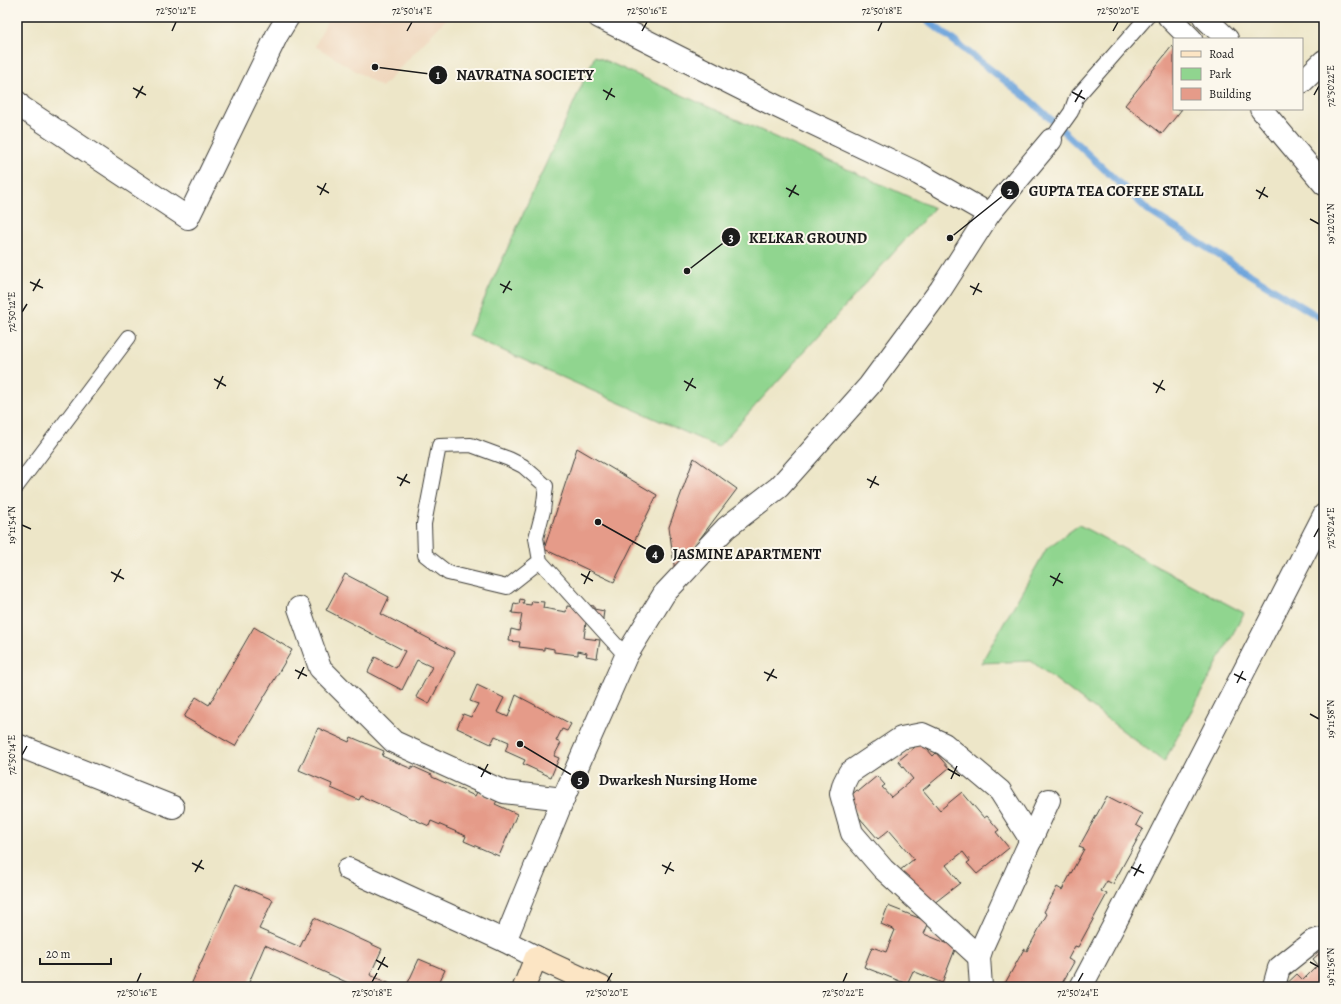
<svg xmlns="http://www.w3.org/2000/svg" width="1341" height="1004" font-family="Alegreya,serif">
  <rect width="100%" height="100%" fill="#fbf7ec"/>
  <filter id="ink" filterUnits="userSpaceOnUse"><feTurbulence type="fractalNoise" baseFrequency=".025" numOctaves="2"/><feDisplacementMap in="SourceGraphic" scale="8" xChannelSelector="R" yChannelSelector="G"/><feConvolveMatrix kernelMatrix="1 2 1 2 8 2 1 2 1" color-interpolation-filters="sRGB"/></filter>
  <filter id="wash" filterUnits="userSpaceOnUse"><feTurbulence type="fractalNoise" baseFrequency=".012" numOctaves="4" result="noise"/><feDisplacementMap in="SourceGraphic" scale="16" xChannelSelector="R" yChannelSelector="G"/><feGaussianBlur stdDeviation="0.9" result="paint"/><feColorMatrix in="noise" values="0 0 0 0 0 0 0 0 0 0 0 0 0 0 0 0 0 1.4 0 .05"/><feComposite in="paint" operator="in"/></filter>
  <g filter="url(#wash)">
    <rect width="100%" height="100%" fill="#ede6c8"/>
    <path fill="#efd6bc" d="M 329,17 L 448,17 L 382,87 L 315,46 Z"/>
    <g fill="#90d58f" stroke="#567856">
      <path d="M 595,56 L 934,208 L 718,447 L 468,335 Z"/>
      <path d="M 1079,525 L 1244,613 L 1164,762 L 1031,661 L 981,663 L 1047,548 Z"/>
    </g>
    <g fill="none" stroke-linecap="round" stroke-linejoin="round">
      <path stroke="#6ea5dc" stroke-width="7" d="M 923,17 L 1031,101 L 1149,211 L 1239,268 L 1324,320"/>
    </g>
    <g id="blocks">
      <g fill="#e59b89">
        <path d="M 1172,46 L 1174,48 L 1174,109 L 1182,109 L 1162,134 L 1125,105 Z"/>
        <path d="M 577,448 L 657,495 L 614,582 L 544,549 Z"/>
        <path d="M 694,458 L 737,489 L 675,572 L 669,527 Z"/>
        <path d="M 345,574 L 389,597 L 381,614 L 455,652 L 429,704 L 416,697 L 432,667 L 417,660 L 402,690 L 368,672 L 375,657 L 396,668 L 405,651 L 326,610 Z"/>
        <path d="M 520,599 L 524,600 L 523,604 L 531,605 L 532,601 L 544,602 L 543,608 L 566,612 L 567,606 L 577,607 L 586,605 L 594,606 L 594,609 L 604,611 L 602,625 L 586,622 L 584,638 L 600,640 L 597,658 L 586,656 L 587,653 L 578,651 L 578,655 L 554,652 L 554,649 L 544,647 L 544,650 L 519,647 L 520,642 L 509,641 L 511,629 L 519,631 L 522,614 L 512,613 L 514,603 L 519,604 Z"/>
        <path d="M 254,627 L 292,650 L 235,746 L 184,717 L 196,697 L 209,705 Z"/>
        <path d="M 477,685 L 504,698 L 497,712 L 508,717 L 516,695 L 571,724 L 567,731 L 562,729 L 556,741 L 561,743 L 554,756 L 559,758 L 551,777 L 523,764 L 525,760 L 505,751 L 509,742 L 495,736 L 491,744 L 457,728 L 463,714 L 471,717 L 478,704 L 470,701 Z"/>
        <path d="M 318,728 L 349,742 L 351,737 L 384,751 L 382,756 L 412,769 L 412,766 L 432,775 L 432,777 L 475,796 L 477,792 L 497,801 L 495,804 L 517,814 L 499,856 L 464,841 L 466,836 L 431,821 L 429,826 L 361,796 L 359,800 L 331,788 L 332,784 L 299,770 Z"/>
        <path d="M 921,742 L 933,756 L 936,753 L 949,768 L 923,790 L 940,810 L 962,792 L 984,818 L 987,816 L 999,830 L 996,832 L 1009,848 L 977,874 L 967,863 L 970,861 L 963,852 L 946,865 L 960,883 L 929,907 L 899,871 L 914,859 L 889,830 L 878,839 L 858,816 L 859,814 L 847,799 L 857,790 L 859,791 L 877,776 L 885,785 L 882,787 L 891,797 L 913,779 L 898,761 Z"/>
        <path d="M 1107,796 L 1142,814 L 1136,825 L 1143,829 L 1113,884 L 1107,881 L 1101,891 L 1107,894 L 1078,947 L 1075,946 L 1068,959 L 1074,962 L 1060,987 L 1003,987 L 1024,949 L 1027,951 L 1047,914 L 1044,912 L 1057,887 L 1062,890 L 1084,849 L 1079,847 Z"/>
        <path d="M 236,884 L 273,900 L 259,929 L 300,947 L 314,918 L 382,949 L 370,975 L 397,987 L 357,987 L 265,945 L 247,987 L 190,987 Z"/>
        <path d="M 888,906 L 929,922 L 924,934 L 956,947 L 942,983 L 913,971 L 907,984 L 864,967 L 872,947 L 886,952 L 895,930 L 881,924 Z"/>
        <path d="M 1321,952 L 1324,955 L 1324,987 L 1283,987 L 1297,974 L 1303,980 L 1318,965 L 1313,959 Z"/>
        <path d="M 419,959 L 445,970 L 437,987 L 406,987 Z"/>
      </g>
    </g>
  </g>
  <g filter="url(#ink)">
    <use href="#blocks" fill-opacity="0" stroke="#3b3a36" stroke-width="1"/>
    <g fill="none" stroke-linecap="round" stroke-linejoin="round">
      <defs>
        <g id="lane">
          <path d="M 1051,140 L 1071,112 L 1076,98 L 1147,17"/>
          <path d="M 17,486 L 129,337"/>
          <path d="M 540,561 L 507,587 L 448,573 L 425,555 L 424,524 L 439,446 L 471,445 L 509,459 L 523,466 L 546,486 L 543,511 L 536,538 L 540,561 L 626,656"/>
        </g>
        <g id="street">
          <path d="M 599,17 L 776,106 L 919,174 L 989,214"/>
          <path d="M 1169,17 L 1191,39"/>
          <path d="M 1204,17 L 1227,39"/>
          <path d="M 1302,82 L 1324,61"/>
          <path d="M 17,102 L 21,107 L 188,218 L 277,35 L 288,17"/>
          <path d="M 1261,109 L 1324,184"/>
          <path d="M 299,608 L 320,668 L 394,742 L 504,792 L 563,799"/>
          <path d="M 17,745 L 173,807"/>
          <path d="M 348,869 L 505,941"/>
          <path d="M 536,957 L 505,941 L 563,799 L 626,656 L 664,594 L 726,528 L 779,487 L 869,386 L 941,289 L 989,214 L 1051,140"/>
          <path d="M 979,957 L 883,869 L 852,833 L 841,794 L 844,783 L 849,773 L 901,738 L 922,734 L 944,744 L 1000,791 L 1031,840"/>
          <path d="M 981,987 L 979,957 L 983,945 L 1049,800"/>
          <path d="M 1081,987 L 1114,925 L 1324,515"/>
          <path d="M 1274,987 L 1274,986 L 1279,968 L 1313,941 L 1324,938"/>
        </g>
        <path id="secondary" d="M 524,987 L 536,957 L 601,987"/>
      </defs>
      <use href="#lane" stroke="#3b3a36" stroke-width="16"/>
      <use href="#street" stroke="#3b3a36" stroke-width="24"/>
      <use href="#secondary" stroke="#3b3a36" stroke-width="24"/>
      <use href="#lane" stroke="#fff" stroke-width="14"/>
      <use href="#street" stroke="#fff" stroke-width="22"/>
      <use href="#secondary" stroke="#fce5c4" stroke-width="22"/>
    </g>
  </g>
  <path fill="none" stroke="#1c1c1c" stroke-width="1.5" d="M 172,31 L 176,22M 407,31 L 412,22M 642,31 L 647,22M 878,31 L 882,22M 1113,31 L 1118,22M 133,88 L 146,95M 603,90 L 615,97M 1072,92 L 1085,99M 1314,95 L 1319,86M 136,98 L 143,86M 606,100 L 612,88M 1075,102 L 1082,90M 317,186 L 329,193M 786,188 L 799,195M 1256,190 L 1268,197M 320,195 L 326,183M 789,197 L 796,185M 1259,199 L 1265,187M 1310,219 L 1319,224M 30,282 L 43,288M 500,284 L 512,290M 970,286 L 982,292M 33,291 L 40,279M 503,293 L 510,281M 973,295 L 979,283M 22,312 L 27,304M 214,379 L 226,386M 684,381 L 696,388M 1153,383 L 1165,390M 217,389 L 223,376M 686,391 L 693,378M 1156,393 L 1163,380M 397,477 L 410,483M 867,479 L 879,485M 400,486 L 407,474M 870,488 L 876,476M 22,525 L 31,529M 1314,537 L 1319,528M 111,572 L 124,579M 581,574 L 593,581M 1050,576 L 1063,583M 114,582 L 121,569M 584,584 L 590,571M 1053,586 L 1060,573M 295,670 L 307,676M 764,672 L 777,678M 1234,674 L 1246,680M 298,679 L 304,667M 767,681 L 774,669M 1237,683 L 1243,671M 1310,714 L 1319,719M 22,755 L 27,746M 478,767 L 491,774M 948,769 L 960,776M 481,777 L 488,764M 951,779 L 957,766M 192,863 L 204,869M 662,865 L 674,871M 1131,867 L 1144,873M 195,872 L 202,860M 665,874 L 671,862M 1134,876 L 1141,864M 376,960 L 388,967M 1310,962 L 1319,967M 378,970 L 385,957M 137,982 L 141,973M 372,982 L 377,973M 607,982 L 612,973M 843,982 L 847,973M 1078,982 L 1083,973"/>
  <path fill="none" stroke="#1c1c1c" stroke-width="1.5" d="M375 67L438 75M950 238L1010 190M687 271L731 237M598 522L655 554M520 744L580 780"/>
  <g fill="#1c1c1c" stroke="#fbf7ec" stroke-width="1.5">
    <circle cx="375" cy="67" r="4"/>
    <circle cx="950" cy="238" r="4"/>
    <circle cx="687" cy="271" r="4"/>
    <circle cx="598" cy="522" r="4"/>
    <circle cx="520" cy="744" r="4"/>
    <circle cx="438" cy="75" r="10"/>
    <circle cx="1010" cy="190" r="10"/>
    <circle cx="731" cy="237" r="10"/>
    <circle cx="655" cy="554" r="10"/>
    <circle cx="580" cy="780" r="10"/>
  </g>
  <g font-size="12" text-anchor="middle" font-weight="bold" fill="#fff">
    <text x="438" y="79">1</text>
    <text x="1010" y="195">2</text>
    <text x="731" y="242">3</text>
    <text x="655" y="558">4</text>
    <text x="580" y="784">5</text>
  </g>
  <g font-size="15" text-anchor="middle" font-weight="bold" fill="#1c1c1c" stroke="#fbf7ec" stroke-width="4" stroke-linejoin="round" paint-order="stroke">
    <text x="525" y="80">NAVRATNA SOCIETY</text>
    <text x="1116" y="196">GUPTA TEA COFFEE STALL</text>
    <text x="808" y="243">KELKAR GROUND</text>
    <text x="747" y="559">JASMINE APARTMENT</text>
    <text x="678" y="785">Dwarkesh Nursing Home</text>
  </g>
  <rect width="1341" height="1004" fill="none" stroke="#fbf7ec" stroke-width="44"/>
  <rect x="1173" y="38" width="130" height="72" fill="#fbf7ec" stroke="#a29f99"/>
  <rect x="1181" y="51" width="20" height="6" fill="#fce5c4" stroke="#a29f99"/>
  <text x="1209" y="58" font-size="12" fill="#1c1c1c">Road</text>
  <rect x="1181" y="68" width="20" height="12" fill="#90d58f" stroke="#a29f99"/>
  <text x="1209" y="78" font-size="12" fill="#1c1c1c">Park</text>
  <rect x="1181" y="88" width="20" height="12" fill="#e59b89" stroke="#a29f99"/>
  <text x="1209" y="98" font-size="12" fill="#1c1c1c">Building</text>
  <path d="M40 958v6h71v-6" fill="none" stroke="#1c1c1c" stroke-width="2"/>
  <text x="46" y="958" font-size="12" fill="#1c1c1c" stroke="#fbf7ec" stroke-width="3" paint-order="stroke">20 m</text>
  <rect x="22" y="22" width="1297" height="960" fill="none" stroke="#1c1c1c" stroke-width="1.5"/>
  <g font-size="10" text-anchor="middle" fill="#1c1c1c">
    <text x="176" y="14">72°50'12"E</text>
    <text x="412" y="14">72°50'14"E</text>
    <text x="647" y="14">72°50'16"E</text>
    <text x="882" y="14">72°50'18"E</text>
    <text x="1118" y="14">72°50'20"E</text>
    <text transform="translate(1330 86) rotate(-90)" y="4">72°50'22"E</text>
    <text transform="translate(1330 224) rotate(-90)" y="4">19°12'02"N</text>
    <text transform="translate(11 312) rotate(-90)" y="4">72°50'12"E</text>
    <text transform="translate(11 525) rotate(-90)" y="4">19°11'54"N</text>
    <text transform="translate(1330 528) rotate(-90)" y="4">72°50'24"E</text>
    <text transform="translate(1330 719) rotate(-90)" y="4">19°11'58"N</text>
    <text transform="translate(11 755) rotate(-90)" y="4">72°50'14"E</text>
    <text transform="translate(1330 967) rotate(-90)" y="4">19°11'56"N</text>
    <text x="137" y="996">72°50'16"E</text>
    <text x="372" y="996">72°50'18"E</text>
    <text x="607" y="996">72°50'20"E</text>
    <text x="843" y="996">72°50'22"E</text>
    <text x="1078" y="996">72°50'24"E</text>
  </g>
</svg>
